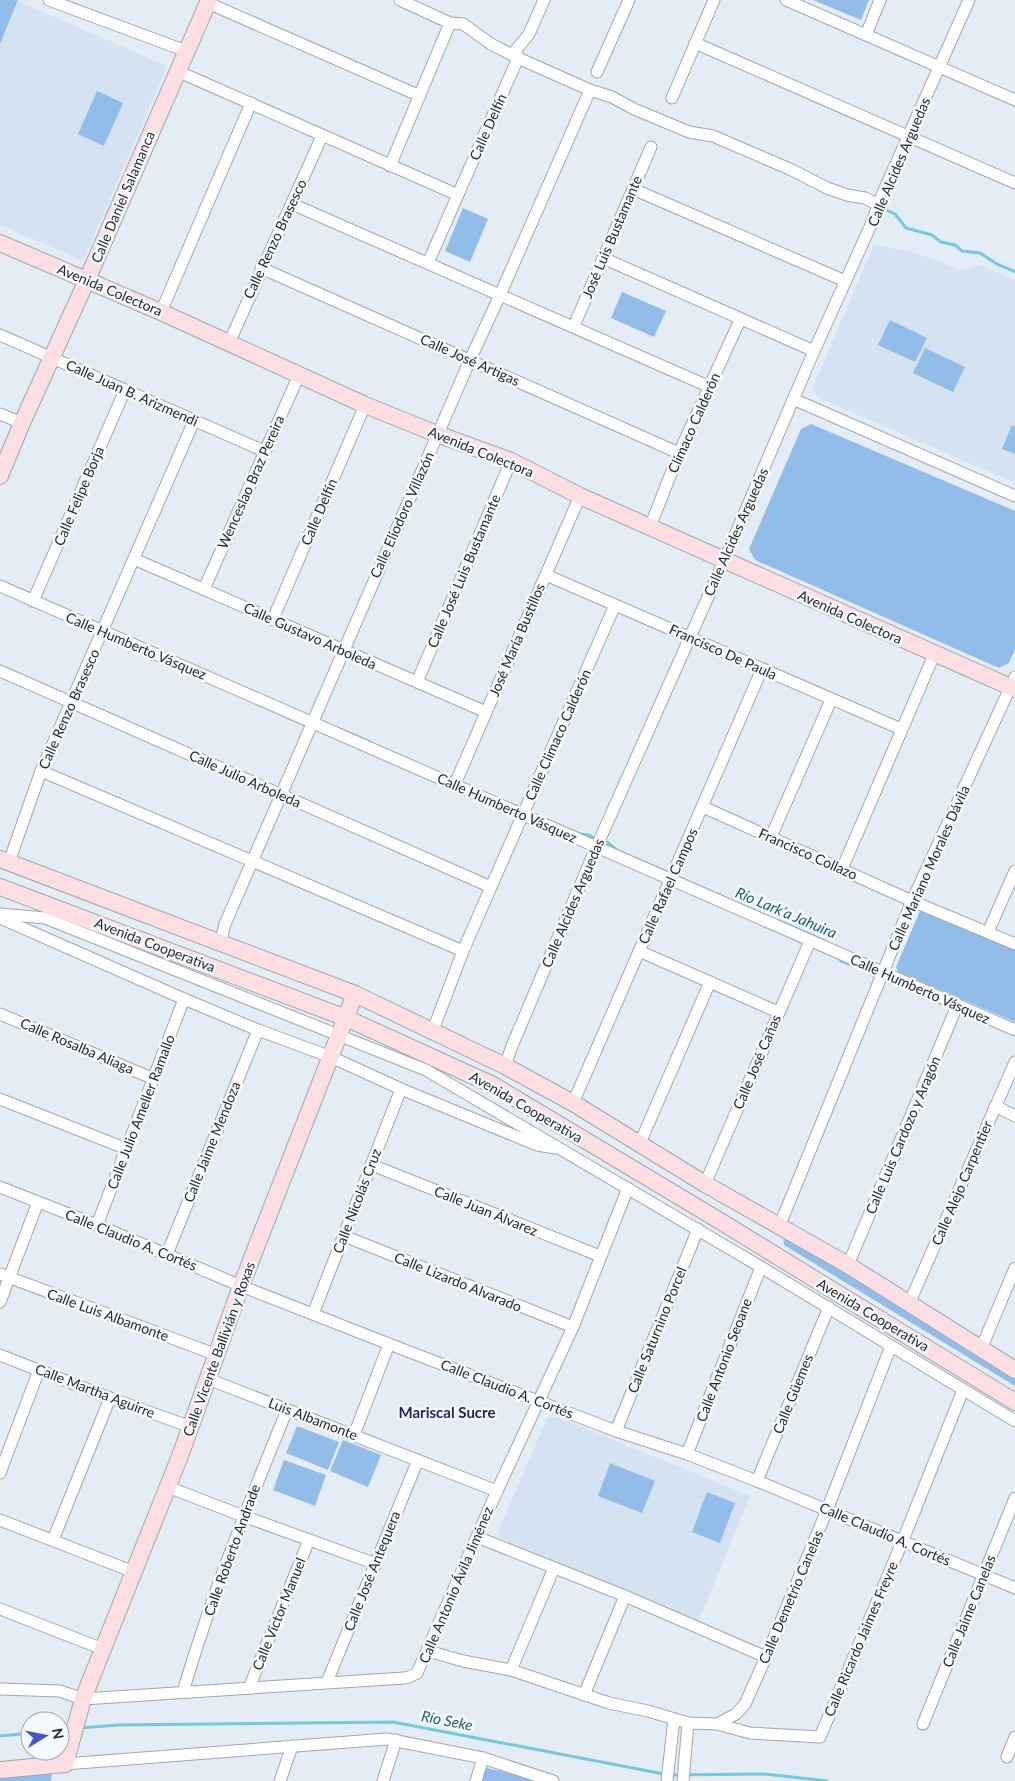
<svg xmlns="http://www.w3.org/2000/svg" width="1015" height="1781" font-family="Lato,sans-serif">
  <rect width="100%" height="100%" fill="#e4edf6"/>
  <g fill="#d4e2f1">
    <path d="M 18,1 L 167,66 L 85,257 L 79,259 L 0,225 L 0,44 Z"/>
    <path d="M 874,245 L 909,251 L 934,259 L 961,271 L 980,265 L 1015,280 L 1015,483 L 819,398 L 813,387 Z"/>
    <path d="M 556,1416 L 750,1496 L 699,1621 L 501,1538 L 498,1532 L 547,1418 Z"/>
  </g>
  <g fill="#93bde9">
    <path d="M 0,0 L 18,0 L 0,44 Z"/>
    <path d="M 813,0 L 869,0 L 861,20 Z"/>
    <path d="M 97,91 L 123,103 L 104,146 L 78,134 Z"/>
    <path d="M 463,208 L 488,219 L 470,262 L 445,251 Z"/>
    <path d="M 622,292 L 666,311 L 654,337 L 611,318 Z"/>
    <path d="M 890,320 L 927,338 L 915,362 L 878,345 Z"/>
    <path d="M 925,348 L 965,367 L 953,392 L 913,373 Z"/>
    <path d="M 811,424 L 1015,511 L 1015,649 L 1009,663 L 999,668 L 755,560 L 749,549 L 801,429 Z"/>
    <path d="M 1012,425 L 1015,427 L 1015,454 L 1002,449 Z"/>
    <path d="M 924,910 L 1015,949 L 1015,1022 L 898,972 L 896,967 L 920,911 Z"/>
    <path d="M 783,1235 L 1015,1377 L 1015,1386 L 784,1245 Z"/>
    <path d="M 297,1426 L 339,1442 L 328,1470 L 286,1453 Z"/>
    <path d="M 343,1440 L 381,1455 L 368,1487 L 330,1471 Z"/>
    <path d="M 284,1460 L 326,1475 L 315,1506 L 273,1490 Z"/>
    <path d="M 610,1463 L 655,1481 L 642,1513 L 598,1496 Z"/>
    <path d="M 707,1492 L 735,1503 L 720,1543 L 692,1532 Z"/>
    <path d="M 483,1767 L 541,1781 L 480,1781 Z"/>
    <path d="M 52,1771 L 51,1781 L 0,1781 L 0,1777 Z"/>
  </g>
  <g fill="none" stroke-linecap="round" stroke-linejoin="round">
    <g stroke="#76c8dc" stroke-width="3">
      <path d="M 880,207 L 895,214 L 906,228 L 932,235 L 941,242 L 955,245 L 962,251 L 980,253 L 997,264 L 1015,272"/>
      <path d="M 337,728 L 370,742"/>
      <path d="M 491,807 L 519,819"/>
      <path d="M 546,831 L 559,837 L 563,837"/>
      <path d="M 579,834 L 589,835 L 596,840"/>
      <path d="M 602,841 L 607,842 L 618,851"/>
      <path d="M 780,921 L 825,941"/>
      <path d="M 840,956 L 841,961 L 852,965"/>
      <path d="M 867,971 L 876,977 L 900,986"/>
      <path d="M 905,988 L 920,994"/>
      <path d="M 958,1011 L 970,1016"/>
      <path d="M 81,1728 L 117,1725 L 393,1722 L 664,1774"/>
      <path d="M 60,1730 L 69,1729"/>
      <path d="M 0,1736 L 30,1733"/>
      <path d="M 670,1775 L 765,1774 L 827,1781"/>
    </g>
    <defs>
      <g id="street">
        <path d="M 49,0 L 186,51"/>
        <path d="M 400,0 L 450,23 L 463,24 L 491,44 L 518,58 L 590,90 L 612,97 L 634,109 L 689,132 L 713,136 L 792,170 L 827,188 L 847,195 L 865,198 L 879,205"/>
        <path d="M 786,0 L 1015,100"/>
        <path d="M 208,3 L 420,96"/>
        <path d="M 866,35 L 880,0"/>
        <path d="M 695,43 L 1015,183"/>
        <path d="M 177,71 L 458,195"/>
        <path d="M 597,72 L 629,0"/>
        <path d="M 672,98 L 714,0"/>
        <path d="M 390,166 L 450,23"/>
        <path d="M 633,189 L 845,281"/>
        <path d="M 292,204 L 710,387"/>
        <path d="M 603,258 L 814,351"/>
        <path d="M 428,263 L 518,58 L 516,50 L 529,34 L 544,0"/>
        <path d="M 261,268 L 679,453"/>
        <path d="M 161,312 L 251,103"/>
        <path d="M 574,326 L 651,147"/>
        <path d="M 0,335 L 264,451"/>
        <path d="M 229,343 L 322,136"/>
        <path d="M 793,399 L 1015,496"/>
        <path d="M 0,414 L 22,423"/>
        <path d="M 650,527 L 679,453 L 740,320"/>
        <path d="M 134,559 L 486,712"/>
        <path d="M 546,575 L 901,729"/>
        <path d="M 0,586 L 1015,1030"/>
        <path d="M 204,589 L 299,375"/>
        <path d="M 33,601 L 125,390"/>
        <path d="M 273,619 L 365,405"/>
        <path d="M 0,671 L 491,887"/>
        <path d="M 417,682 L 511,461"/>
        <path d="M 41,771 L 463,951"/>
        <path d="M 455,784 L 580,496"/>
        <path d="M 703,807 L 912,901 L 1015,944"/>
        <path d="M 771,837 L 831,700"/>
        <path d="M 9,862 L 41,771 L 194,421"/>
        <path d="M 842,869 L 934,655"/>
        <path d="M 0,914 L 45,918 L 426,1070 L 761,1267 L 1015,1421"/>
        <path d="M 0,918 L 184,999 L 258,1030 L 331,1057 L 401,1089 L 537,1145 L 555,1148"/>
        <path d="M 988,932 L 1015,871"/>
        <path d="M 220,944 L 225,924 L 470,360 L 500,295 L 590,90"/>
        <path d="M 639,951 L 778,1012"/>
        <path d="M 0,1014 L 154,1079"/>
        <path d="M 433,1030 L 463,951 L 491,887 L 615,605"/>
        <path d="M 505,1066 L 512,1046 L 596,848 L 724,561 L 814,351 L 870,227 L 883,193 L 969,0"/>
        <path d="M 0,1099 L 127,1149"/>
        <path d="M 573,1103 L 762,669"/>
        <path d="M 995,1106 L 1015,1116"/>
        <path d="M 640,1143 L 710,982"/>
        <path d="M 372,1165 L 600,1256"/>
        <path d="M 705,1184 L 810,941"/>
        <path d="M 0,1187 L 97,1225 L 241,1286 L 389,1344 L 616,1431 L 687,1454 L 757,1481 L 1015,1588"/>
        <path d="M 97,1225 L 184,999"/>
        <path d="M 779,1227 L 912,901 L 1015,677"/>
        <path d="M 344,1236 L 573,1327"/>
        <path d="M 167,1254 L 258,1030"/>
        <path d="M 848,1265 L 957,1006"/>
        <path d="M 0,1274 L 217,1355"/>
        <path d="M 0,1302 L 38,1202"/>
        <path d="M 909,1304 L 1015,1062"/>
        <path d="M 313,1314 L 401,1089"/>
        <path d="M 981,1349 L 1015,1268"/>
        <path d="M 0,1355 L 110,1398 L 191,1427"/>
        <path d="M 208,1379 L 497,1491"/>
        <path d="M 616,1431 L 698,1229"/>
        <path d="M 354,1435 L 389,1344"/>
        <path d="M 687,1454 L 761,1267"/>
        <path d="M 0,1473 L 39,1370"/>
        <path d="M 757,1481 L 829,1307"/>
        <path d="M 168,1487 L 243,1516 L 376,1564"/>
        <path d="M 0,1520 L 134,1572"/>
        <path d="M 477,1537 L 625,1596 L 766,1657"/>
        <path d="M 53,1540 L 110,1398"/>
        <path d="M 0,1609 L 103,1649"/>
        <path d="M 428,1651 L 463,1661 L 511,1670 L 609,1703 L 648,1711 L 688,1723 L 717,1724 L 736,1714 L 745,1704 L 766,1657 L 827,1510 L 891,1346"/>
        <path d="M 511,1670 L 554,1568"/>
        <path d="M 327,1682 L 418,1460"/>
        <path d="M 249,1688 L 309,1540"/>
        <path d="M 0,1689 L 60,1691 L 83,1699 L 404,1678 L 409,1677 L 417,1673 L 497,1491 L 573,1327 L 628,1188"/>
        <path d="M 183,1692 C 211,1596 249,1503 287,1410"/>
        <path d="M 584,1695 L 625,1596"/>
        <path d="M 717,1724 L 750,1733 L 820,1737 L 903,1540 L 963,1390"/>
        <path d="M 923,1724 L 1015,1498"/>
        <path d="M 1007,1757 L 1015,1737"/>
        <path d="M 65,1764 L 387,1739 L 483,1758 L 553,1781"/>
        <path d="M 280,1781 L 292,1746"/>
        <path d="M 383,1781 L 396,1740"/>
        <path d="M 476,1781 L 483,1758"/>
        <path d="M 667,1781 L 674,1719"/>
        <path d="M 683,1781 L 688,1723"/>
      </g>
      <g id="secondary">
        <path d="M 0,243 L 161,312 L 365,405 L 437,434 L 511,461 L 580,496 L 1015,689"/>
        <path d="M 0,476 L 22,423 L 87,280 L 209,0"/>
        <path d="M 0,859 L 355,994 L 505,1066 L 573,1103 L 705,1184 L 848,1265 L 1015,1370"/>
        <path d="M 0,887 L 346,1018 L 493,1085 L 715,1218 L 1015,1402"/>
        <path d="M 0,1770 L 65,1764 L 83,1699 L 180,1456 L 241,1286 L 355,994"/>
      </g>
    </defs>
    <use href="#street" stroke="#a0a7b0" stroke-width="13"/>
    <use href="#secondary" stroke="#a0a7b0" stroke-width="18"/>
    <use href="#street" stroke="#fff" stroke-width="11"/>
    <use href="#secondary" stroke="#fcdfe2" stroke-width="16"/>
  </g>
  <g text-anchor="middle" stroke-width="5" stroke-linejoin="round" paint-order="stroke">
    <g font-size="14" fill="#26292c" stroke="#f6f9fd">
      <text transform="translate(488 127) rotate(-66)" y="5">Calle Delfín</text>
      <text transform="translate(899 162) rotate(-67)" y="5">Calle Alcides Arguedas</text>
      <text transform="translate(123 197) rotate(-67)" y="5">Calle Daniel Salamanca</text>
      <text transform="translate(612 237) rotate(-67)" y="5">José Luis Bustamante</text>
      <text transform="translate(275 239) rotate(-65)" y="5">Calle Renzo Brasesco</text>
      <text transform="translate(110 290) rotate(23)" y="5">Avenida Colectora</text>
      <text transform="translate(470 360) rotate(24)" y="5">Calle José Artigas</text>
      <text transform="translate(132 393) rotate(24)" y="5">Calle Juan B. Arizmendi</text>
      <text transform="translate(694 423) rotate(-66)" y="5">Clímaco Calderón</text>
      <text transform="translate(481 452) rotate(22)" y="5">Avenida Colectora</text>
      <text transform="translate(251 482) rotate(-66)" y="5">Wenceslao Braz Pereira</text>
      <text transform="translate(79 496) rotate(-67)" y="5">Calle Felipe Borja</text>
      <text transform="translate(319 512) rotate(-67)" y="5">Calle Delfín</text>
      <text transform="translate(402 515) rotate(-66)" y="5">Calle Eliodoro Villazón</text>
      <text transform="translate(736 532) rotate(-66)" y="5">Calle Alcides Arguedas</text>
      <text transform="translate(464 571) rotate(-67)" y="5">Calle José Luis Bustamante</text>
      <text transform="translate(850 617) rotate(24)" y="5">Avenida Colectora</text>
      <text transform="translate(310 636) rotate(24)" y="5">Calle Gustavo Arboleda</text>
      <text transform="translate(517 640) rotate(-67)" y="5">José María Bustillos</text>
      <text transform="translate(136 646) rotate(23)" y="5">Calle Humberto Vásquez</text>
      <text transform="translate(723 652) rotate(24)" y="5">Francisco De Paula</text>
      <text transform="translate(69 709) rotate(-66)" y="5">Calle Renzo Brasesco</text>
      <text transform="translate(558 735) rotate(-66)" y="5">Calle Climaco Calderón</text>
      <text transform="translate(245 779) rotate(24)" y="5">Calle Julio Arboleda</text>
      <text transform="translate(507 808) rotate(24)" y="5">Calle Humberto Vásquez</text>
      <text transform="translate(808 854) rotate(24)" y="5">Francisco Collazo</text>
      <text transform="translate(929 868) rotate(-66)" y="5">Calle Mariano Morales Dávila</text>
      <text transform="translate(668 886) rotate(-66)" y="5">Calle Rafael Campos</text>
      <text transform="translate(573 903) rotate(-67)" y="5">Calle Alcides Arguedas</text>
      <text transform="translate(155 945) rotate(21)" y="5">Avenida Cooperativa</text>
      <text transform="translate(920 989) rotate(24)" y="5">Calle Humberto Vásquez</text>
      <text transform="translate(77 1046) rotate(23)" y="5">Calle Rosalba Aliaga</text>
      <text transform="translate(757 1062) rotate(-67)" y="5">Calle José Cañas</text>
      <text transform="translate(526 1107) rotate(30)" y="5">Avenida Cooperativa</text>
      <text transform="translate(141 1112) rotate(-69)" y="5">Calle Julio Ameller Ramallo</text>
      <text transform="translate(903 1135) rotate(-67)" y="5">Calle Luis Cardozo y Aragón</text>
      <text transform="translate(212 1142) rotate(-68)" y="5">Calle Jaime Mendoza</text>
      <text transform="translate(962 1183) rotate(-67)" y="5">Calle Alejo Carpentier</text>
      <text transform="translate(357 1201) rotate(-69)" y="5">Calle Nicolás Cruz</text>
      <text transform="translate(486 1211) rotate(22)" y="5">Calle Juan Álvarez</text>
      <text transform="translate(131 1240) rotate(22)" y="5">Calle Claudio A. Cortés</text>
      <text transform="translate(458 1282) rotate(22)" y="5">Calle Lizardo Alvarado</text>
      <text transform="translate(108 1315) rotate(20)" y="5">Calle Luis Albamonte</text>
      <text transform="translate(873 1315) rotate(31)" y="5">Avenida Cooperativa</text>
      <text transform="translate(657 1330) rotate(-68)" y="5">Calle Saturnino Porcel</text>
      <text transform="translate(219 1349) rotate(-70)" y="5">Calle Vicente Ballivián y Roxas</text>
      <text transform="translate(724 1360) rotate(-69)" y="5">Calle Antonio Seoane</text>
      <text transform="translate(507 1389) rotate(21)" y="5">Calle Claudio A. Cortés</text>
      <text transform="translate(95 1391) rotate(21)" y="5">Calle Martha Aguirre</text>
      <text transform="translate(793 1394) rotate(-68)" y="5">Calle Güemes</text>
      <text transform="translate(313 1419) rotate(21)" y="5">Luis Albamonte</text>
      <text transform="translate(885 1534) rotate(23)" y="5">Calle Claudio A. Cortés</text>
      <text transform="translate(232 1550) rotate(-70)" y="5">Calle Roberto Andrade</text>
      <text transform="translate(372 1571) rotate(-68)" y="5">Calle José Antequera</text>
      <text transform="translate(456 1585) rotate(-67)" y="5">Calle Antonio Ávila Jiménez</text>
      <text transform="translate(791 1597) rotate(-67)" y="5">Calle Demetrio Canelas</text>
      <text transform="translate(969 1611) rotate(-68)" y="5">Calle Jaime Canelas</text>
      <text transform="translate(279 1614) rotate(-68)" y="5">Calle Víctor Manuel</text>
      <text transform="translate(861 1639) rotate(-67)" y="5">Calle Ricardo Jaimes Freyre</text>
    </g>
    <g font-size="15" font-style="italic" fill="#1d606f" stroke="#f6f9fd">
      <text transform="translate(786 913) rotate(23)" y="5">Río Lark’a Jahuira</text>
      <text transform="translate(447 1721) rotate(11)" y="5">Río Seke</text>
    </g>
    <g font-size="15" font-weight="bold" fill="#1e245c" stroke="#f6f9fd">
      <text x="447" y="1418">Mariscal Sucre</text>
    </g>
  </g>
  <g transform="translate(45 1736) rotate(80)"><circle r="24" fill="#f6f9fd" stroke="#a3a6a9"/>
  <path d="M0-4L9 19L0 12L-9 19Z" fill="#4953c8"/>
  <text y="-8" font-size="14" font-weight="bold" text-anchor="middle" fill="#26292c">N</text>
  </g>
</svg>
